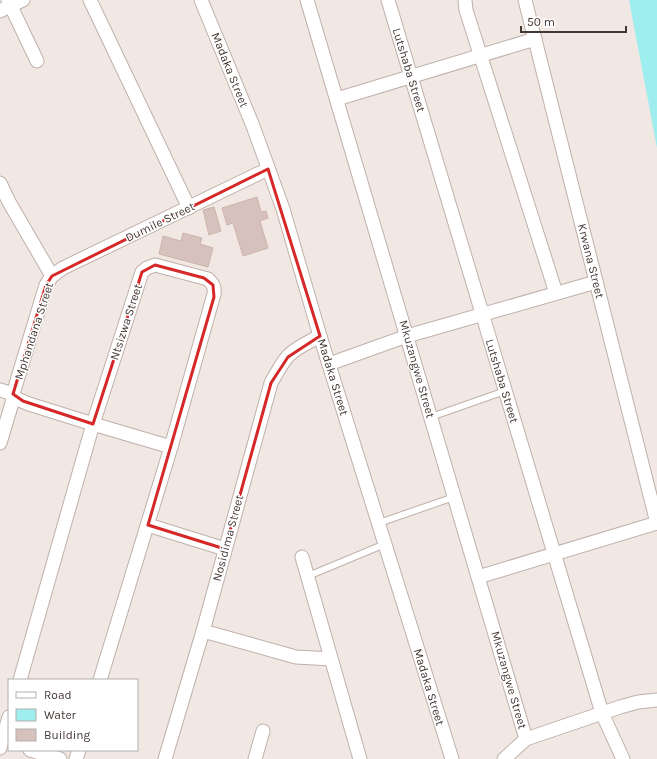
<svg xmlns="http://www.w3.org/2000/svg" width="657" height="759" font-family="Karla,sans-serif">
  <rect width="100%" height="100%" fill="#f2e8e3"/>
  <path fill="#9feeef" d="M 629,0 L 657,0 L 657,148 Z"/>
  <g fill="#d6c1bc" stroke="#ceb3ac">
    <path d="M 257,197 L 261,212 L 266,211 L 268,218 L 260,221 L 268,248 L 243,256 L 233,223 L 227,225 L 222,208 Z"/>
    <path d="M 214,207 L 221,231 L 209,235 L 203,210 Z"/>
    <path d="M 183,233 L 202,238 L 200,244 L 213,248 L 208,267 L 159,254 L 163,236 L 181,241 Z"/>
  </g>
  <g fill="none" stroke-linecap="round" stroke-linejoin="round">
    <defs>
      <g id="service">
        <path d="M 431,417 L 505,391"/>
        <path d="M 379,523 L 454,497"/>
        <path d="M 308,576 L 385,544"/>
      </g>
      <g id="minor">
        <path d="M 8,0 L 37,61"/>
        <path d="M 90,0 L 189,208"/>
        <path d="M 201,0 L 253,126 L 283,209 L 320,336 L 452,759"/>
        <path d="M 307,0 L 526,739"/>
        <path d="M 388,0 L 602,713 L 623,759"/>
        <path d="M 465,0 L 466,10 L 556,293"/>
        <path d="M 525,0 L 657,523"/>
        <path d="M 0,11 L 23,0"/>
        <path d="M 337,99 L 535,39"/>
        <path d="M 0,183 L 9,202 L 52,276"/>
        <path d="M 329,364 L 407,336 L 596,282"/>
        <path d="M 0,390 L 13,394 L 17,399 L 29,404 L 93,424 L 171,447"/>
        <path d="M 0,443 L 12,403 L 13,394 L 46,285 L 52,276 L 63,268 L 268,169"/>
        <path d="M 148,525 L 225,549"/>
        <path d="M 302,557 L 360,759"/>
        <path d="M 478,577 L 657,523"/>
        <path d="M 203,631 L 296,657 L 331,659"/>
        <path d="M 20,680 L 93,424 L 142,272 L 147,268 L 155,265 L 208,279 C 213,284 215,287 214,294 L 171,447 L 100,680"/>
        <path d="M 0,748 L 9,717"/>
        <path d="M 30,750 L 60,759"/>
        <path d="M 76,759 L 79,750"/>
        <path d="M 165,759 L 203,631 L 271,383 C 276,374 281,364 288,356 C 297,347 309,342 320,336"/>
        <path d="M 255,759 L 263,731"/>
        <path d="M 504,759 L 526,739 L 620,707 L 638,702 L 657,700"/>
      </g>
    </defs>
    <use href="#service" stroke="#c0b0a9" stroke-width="8"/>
    <use href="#minor" stroke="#c0b0a9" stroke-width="15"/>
    <use href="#service" stroke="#fff" stroke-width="6"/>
    <use href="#minor" stroke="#fff" stroke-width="13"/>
  </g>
  <path fill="none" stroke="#d62828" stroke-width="3" stroke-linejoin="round" d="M 268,169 L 320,336 L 288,357 L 271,383 L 225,549 L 148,525 L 214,297 L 213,285 L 204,278 L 155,265 L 142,272 L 93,424 L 23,401 L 13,394 L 46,285 L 52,276 Z"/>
  <g text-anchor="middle" stroke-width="3" stroke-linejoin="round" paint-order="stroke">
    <g font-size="12" fill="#433734" stroke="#fff">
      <text transform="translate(230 70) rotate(68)" y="4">Madaka Street</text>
      <text transform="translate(409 70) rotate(73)" y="4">Lutshaba Street</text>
      <text transform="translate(160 222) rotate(-26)" y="4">Dumile Street</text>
      <text transform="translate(591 261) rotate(76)" y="4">Krwana Street</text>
      <text transform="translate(126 322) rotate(-72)" y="4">Ntsizwa Street</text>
      <text transform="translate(34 331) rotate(-72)" y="4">Mphandana Street</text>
      <text transform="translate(417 369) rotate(74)" y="4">Mkuzangwe Street</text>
      <text transform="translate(333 377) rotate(73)" y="4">Madaka Street</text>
      <text transform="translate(502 381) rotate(73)" y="4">Lutshaba Street</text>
      <text transform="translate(228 538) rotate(-75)" y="4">Nosidima Street</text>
      <text transform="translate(509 680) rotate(74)" y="4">Mkuzangwe Street</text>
      <text transform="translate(429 687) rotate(73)" y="4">Madaka Street</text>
    </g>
  </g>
  <rect x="8" y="679" width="130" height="72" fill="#ffffff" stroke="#b4afae"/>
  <rect x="16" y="692" width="20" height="6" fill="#ffffff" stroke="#b4afae"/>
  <text x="44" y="699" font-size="12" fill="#433734">Road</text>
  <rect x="16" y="709" width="20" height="12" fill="#9feeef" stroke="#b4afae"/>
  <text x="44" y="719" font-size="12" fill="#433734">Water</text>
  <rect x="16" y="729" width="20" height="12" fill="#d6c1bc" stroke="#b4afae"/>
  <text x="44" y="739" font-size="12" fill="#433734">Building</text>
  <path d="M521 26v6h105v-6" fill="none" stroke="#433734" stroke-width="2"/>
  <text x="527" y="26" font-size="12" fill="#433734" stroke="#ffffff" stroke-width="3" paint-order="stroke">50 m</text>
</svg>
